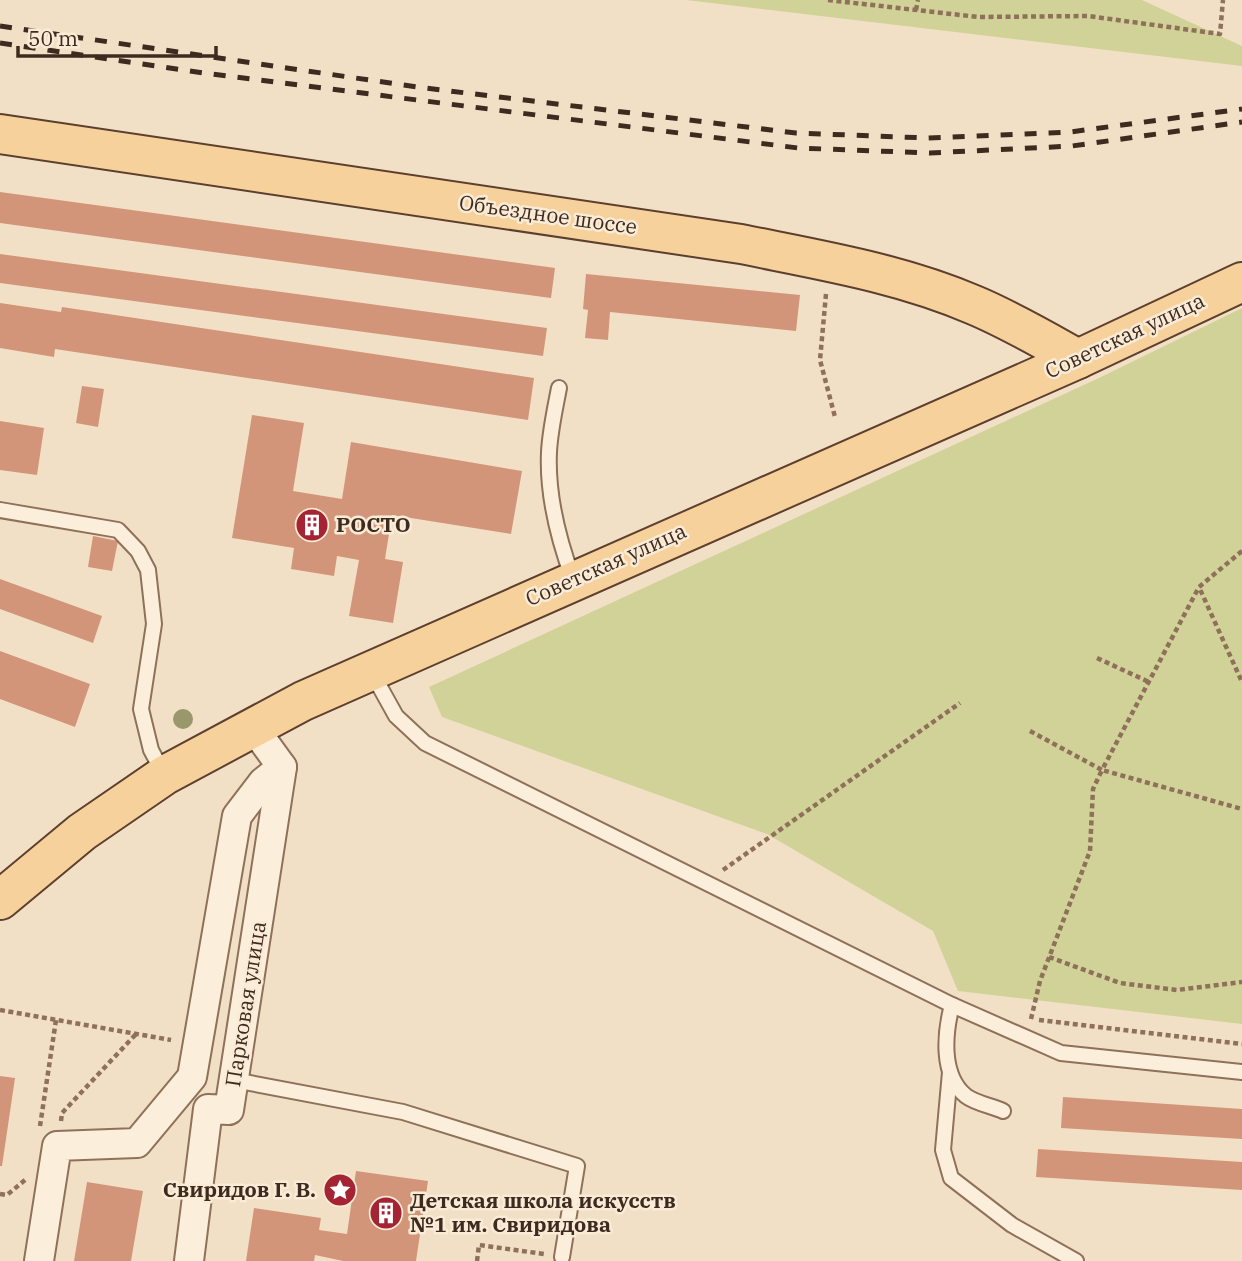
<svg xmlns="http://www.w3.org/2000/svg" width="1242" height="1261" font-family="'IBM Plex Serif',serif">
  <rect width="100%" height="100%" fill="#f2e0c6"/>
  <g fill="#d1d298">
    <path d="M 686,0 L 1142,0 L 1242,46 L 1242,66 Z"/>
    <path d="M 1242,308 L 1242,1024 L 958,991 L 933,931 L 767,834 L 442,717 L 429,687 L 1101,377 Z"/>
  </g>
  <g fill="#d39579">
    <path d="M 0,192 L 555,268 L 551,298 L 0,223 Z"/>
    <path d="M 0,254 L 547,328 L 543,356 L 0,283 Z"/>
    <path d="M 586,274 L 800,295 L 796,331 L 610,312 L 608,340 L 585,338 L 588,310 L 583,309 Z"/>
    <path d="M 0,303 L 61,312 L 62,307 L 534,378 L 528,420 L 55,349 L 54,357 L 0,348 Z"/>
    <path d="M 82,386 L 104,389 L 98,427 L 76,423 Z"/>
    <path d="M 252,415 L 304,423 L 293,491 L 342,499 L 351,442 L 522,471 L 511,534 L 392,515 L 385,559 L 403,562 L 393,623 L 349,616 L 359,560 L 337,556 L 334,576 L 291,569 L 294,548 L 232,538 Z"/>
    <path d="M 0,421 L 44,428 L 37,475 L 0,470 Z"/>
    <path d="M 93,536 L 118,541 L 112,571 L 88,567 Z"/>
    <path d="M 0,579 L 102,616 L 93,643 L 0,609 Z"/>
    <path d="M 0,651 L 90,684 L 75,727 L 0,699 Z"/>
    <path d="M 0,1076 L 15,1078 L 2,1166 L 0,1166 Z"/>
    <path d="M 1063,1097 L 1242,1109 L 1242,1139 L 1061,1128 Z"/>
    <path d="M 1038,1149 L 1242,1162 L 1242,1190 L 1036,1177 Z"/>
    <path d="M 356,1171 L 428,1181 L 416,1261 L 343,1261 L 315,1255 L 314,1261 L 246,1261 L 254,1208 L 321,1218 L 319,1230 L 347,1234 Z"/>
    <path d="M 87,1182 L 143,1191 L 131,1261 L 74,1261 Z"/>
  </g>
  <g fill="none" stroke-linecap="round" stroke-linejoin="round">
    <defs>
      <g id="lane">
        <path d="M 559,388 C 555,409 550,431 549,452 C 547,494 559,541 573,579"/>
        <path d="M 0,510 L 118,530 L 138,551 L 148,570 L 154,624 L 141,709 L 151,750 L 164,774"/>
        <path d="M 371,671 L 396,716 L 425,743 L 952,1005 L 1061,1053 L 1242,1072"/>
        <path d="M 952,1005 C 945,1032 940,1075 966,1096 C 975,1103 992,1106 1003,1111"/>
        <path d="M 950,1072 L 943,1150 L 951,1178 L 1012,1225 L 1076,1261"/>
        <path d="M 234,1080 L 403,1112 L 577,1166 L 562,1257"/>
      </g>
      <g id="street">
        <path d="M 39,1261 L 57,1146 L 137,1143 L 192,1077 L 237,816 L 263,782 L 282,767"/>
        <path d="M 189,1261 L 208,1109 L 229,1110 L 282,767 L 253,727"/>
      </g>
      <g id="primary">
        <path d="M 0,134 L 741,244 C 819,260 900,273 974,305 C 1010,320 1044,340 1078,359"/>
        <path d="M 0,900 L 82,832 L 165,775 L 303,701 L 1078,359 L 1242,282"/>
      </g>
    </defs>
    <use href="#lane" stroke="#8f705a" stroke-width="18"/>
    <use href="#street" stroke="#8f705a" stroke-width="32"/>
    <use href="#primary" stroke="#5d3f2e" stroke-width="42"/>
    <g stroke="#8f705a" stroke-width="4.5" stroke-dasharray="5 3.5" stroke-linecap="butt">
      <path d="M 828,0 L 978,17 L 1088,16 L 1220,34 L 1223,0"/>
      <path d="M 916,10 L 918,0"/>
      <path d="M 826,294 L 820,360 L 835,417"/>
      <path d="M 1242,551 L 1199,587 L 1242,682"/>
      <path d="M 1097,658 L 1149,682"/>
      <path d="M 1030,731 L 1102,770 L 1199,587"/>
      <path d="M 723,870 L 960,703"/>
      <path d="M 1049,957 L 1120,983 L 1177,990 L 1242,982"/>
      <path d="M 0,1010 L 171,1040"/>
      <path d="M 1031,1019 L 1040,981 L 1090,851 L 1093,789 L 1102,770 L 1242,809"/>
      <path d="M 1039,1020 L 1242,1044"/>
      <path d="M 61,1121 L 62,1113 L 136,1034"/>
      <path d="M 40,1126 L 56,1020"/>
      <path d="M 0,1194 L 7,1195 L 25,1180"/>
      <path d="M 477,1261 L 479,1245 L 544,1254"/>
    </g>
    <use href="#lane" stroke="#fbeeda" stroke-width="14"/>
    <use href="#street" stroke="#fbeeda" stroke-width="28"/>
    <use href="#primary" stroke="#f7d19c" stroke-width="38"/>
    <g stroke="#3e2b1f" stroke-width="5" stroke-dasharray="12 12" stroke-linecap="butt">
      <path d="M 0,26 L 417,87 L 796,133 L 927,138 L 1070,132 L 1242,109"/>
      <path d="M 0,43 L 211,74 L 798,148 L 930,153 L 1072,146 L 1242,122"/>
    </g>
  </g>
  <circle fill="#9b976c" cx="183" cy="719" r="10"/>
  <defs>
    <symbol id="building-disc" viewBox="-11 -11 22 22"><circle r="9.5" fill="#a42433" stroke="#f9ebd6"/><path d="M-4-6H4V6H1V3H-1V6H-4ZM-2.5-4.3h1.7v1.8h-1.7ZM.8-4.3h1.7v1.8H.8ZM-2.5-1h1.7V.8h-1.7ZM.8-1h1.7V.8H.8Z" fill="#fff"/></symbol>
    <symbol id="sight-disc" viewBox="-11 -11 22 22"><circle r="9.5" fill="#a42433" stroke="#f9ebd6"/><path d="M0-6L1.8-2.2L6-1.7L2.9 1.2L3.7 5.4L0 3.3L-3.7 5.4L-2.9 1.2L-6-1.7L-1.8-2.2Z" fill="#fff"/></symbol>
  </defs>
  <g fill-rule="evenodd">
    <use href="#building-disc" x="293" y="506" width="38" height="38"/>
    <use href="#sight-disc" x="321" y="1171" width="38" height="38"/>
    <use href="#building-disc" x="367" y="1194" width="38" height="38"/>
  </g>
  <g text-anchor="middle" stroke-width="5" stroke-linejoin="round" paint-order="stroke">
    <g font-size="21" fill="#3e2b1f" stroke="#f9ebd6">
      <text transform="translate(548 215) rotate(8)" y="7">Объездное шоссе</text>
      <text transform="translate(1125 336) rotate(-25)" y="7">Советская улица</text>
      <text transform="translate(606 565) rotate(-24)" y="7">Советская улица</text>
      <text transform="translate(246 1004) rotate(-81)" y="7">Парковая улица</text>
    </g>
    <g font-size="21" font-weight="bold" fill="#3e2b1f" stroke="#f9ebd6" text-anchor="start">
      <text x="336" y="532">РОСТО</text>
      <text x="316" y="1197" text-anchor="end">Свиридов Г. В.</text>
      <text x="410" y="1208">Детская школа искусств<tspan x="410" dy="24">№1 им. Свиридова</tspan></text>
    </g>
  </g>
  <path d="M18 46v10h198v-10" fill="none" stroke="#3e2b1f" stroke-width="3.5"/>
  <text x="28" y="46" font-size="21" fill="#3e2b1f" stroke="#f9ebd6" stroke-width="5" paint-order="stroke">50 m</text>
</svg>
